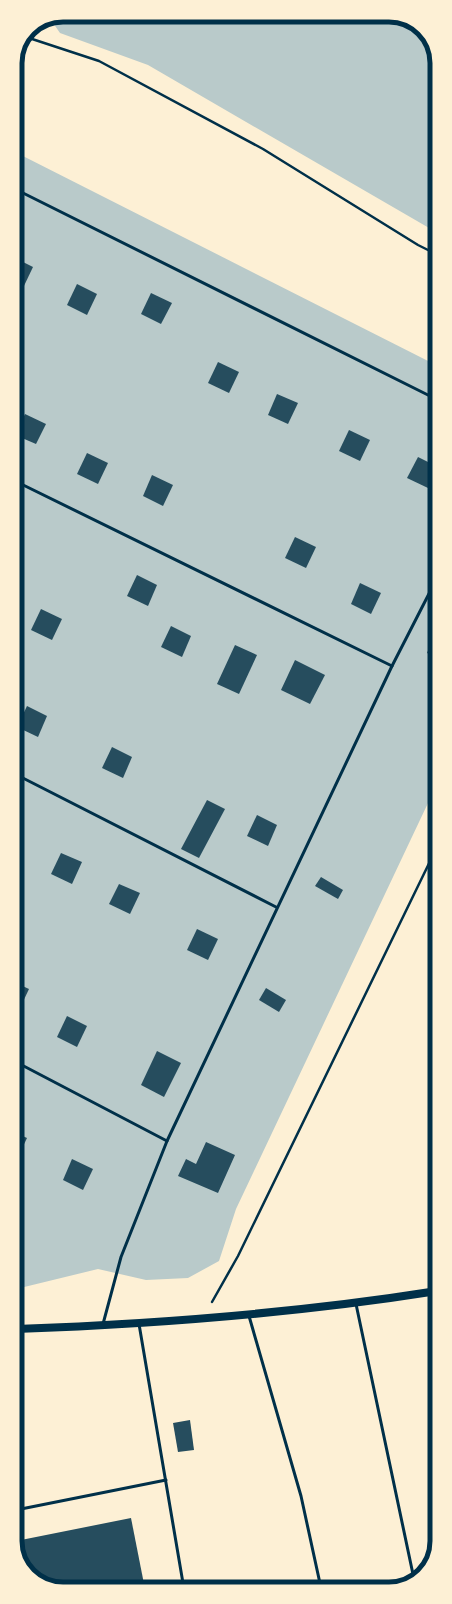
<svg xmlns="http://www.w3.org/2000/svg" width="452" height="1604" font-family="'Roboto Serif',serif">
  <rect width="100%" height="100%" fill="#fdf0d5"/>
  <g fill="#b9caca">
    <path d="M 63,15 L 395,15 L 421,27 L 436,53 L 436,232 L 148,65 L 60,33 L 51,20 Z"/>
    <path d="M 15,152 L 436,365 L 437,784 L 236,1209 L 219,1261 L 188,1278 L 146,1280 L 98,1269 L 16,1289 Z"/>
  </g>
  <g fill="#264d5e">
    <path d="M 15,258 L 33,267 L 23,288 L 15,284 Z"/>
    <path d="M 77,284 L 97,294 L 87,315 L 67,305 Z"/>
    <path d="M 151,293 L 172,303 L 161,324 L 141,314 Z"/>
    <path d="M 218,362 L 239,372 L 229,393 L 208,383 Z"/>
    <path d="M 277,394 L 298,403 L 288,424 L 268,415 Z"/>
    <path d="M 25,414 L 46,424 L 36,444 L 15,435 Z"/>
    <path d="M 349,430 L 370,440 L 360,461 L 339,451 Z"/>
    <path d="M 87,453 L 108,463 L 98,484 L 77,474 Z"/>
    <path d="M 418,457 L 436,466 L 436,471 L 428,488 L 407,478 Z"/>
    <path d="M 152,475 L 173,485 L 163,506 L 143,496 Z"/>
    <path d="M 295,537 L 316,547 L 306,568 L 285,558 Z"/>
    <path d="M 137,575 L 157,585 L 148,606 L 127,596 Z"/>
    <path d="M 360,583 L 381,593 L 371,614 L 351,604 Z"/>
    <path d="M 41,609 L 62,619 L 52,640 L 31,630 Z"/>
    <path d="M 171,626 L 191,636 L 182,657 L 161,647 Z"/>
    <path d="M 434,636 L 436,637 L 436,657 L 427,653 Z"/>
    <path d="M 235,645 L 257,655 L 239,694 L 217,684 Z"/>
    <path d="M 295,660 L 325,675 L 310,704 L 281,690 Z"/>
    <path d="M 27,706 L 47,716 L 38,737 L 17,727 Z"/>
    <path d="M 112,747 L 132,757 L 123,778 L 102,768 Z"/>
    <path d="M 207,800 L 225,809 L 199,858 L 181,849 Z"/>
    <path d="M 257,815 L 277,825 L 268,846 L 247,836 Z"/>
    <path d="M 61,853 L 82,862 L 72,884 L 51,874 Z"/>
    <path d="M 321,877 L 343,890 L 338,899 L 315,886 Z"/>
    <path d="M 119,884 L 140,893 L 130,914 L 109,904 Z"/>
    <path d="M 197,929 L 218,939 L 208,960 L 187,950 Z"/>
    <path d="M 16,983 L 29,989 L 19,1010 L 16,1008 Z"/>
    <path d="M 266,988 L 286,1000 L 279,1012 L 259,1000 Z"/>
    <path d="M 67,1016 L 87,1026 L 77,1047 L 57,1037 Z"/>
    <path d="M 157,1051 L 181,1063 L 164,1097 L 141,1085 Z"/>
    <path d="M 16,1133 L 27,1138 L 17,1159 L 16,1159 Z"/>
    <path d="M 206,1142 L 235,1155 L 218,1193 L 178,1176 L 186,1159 L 196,1164 Z"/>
    <path d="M 72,1159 L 93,1169 L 83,1190 L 63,1180 Z"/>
    <path d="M 190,1420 L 194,1450 L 178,1452 L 173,1423 Z"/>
    <path d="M 131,1518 L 145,1589 L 59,1589 L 31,1577 L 16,1551 L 16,1541 Z"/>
  </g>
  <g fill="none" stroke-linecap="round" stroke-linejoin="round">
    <g stroke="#003049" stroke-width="2.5">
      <path d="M 26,37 L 99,61 L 263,149 L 418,245 L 436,254"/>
      <path d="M 212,1302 L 238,1256 L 437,847"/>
    </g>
    <g stroke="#003049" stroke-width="3">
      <path d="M 15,189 L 436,399"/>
      <path d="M 15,481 L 392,666"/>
      <path d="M 15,774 L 276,907"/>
      <path d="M 16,1062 L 167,1141"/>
      <path d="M 356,1304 L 414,1579"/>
      <path d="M 249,1316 L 301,1496 L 321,1588"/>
      <path d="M 103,1324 L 121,1257 L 167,1141 L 392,666 L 436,580"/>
      <path d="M 139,1324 L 184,1589"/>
      <path d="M 16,1510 L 166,1480"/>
    </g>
    <path stroke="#003049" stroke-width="8" d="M 16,1329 C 157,1324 298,1313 437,1291"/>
  </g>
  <path d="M0 0H452V1604H0ZM63 22H389A41 41 0 0 1 430 63V1541A41 41 0 0 1 389 1582H63A41 41 0 0 1 22 1541V63A41 41 0 0 1 63 22Z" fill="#fdf0d5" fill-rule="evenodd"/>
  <path fill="none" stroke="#003049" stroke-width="5" d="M63 22H389A41 41 0 0 1 430 63V1541A41 41 0 0 1 389 1582H63A41 41 0 0 1 22 1541V63A41 41 0 0 1 63 22Z"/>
</svg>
